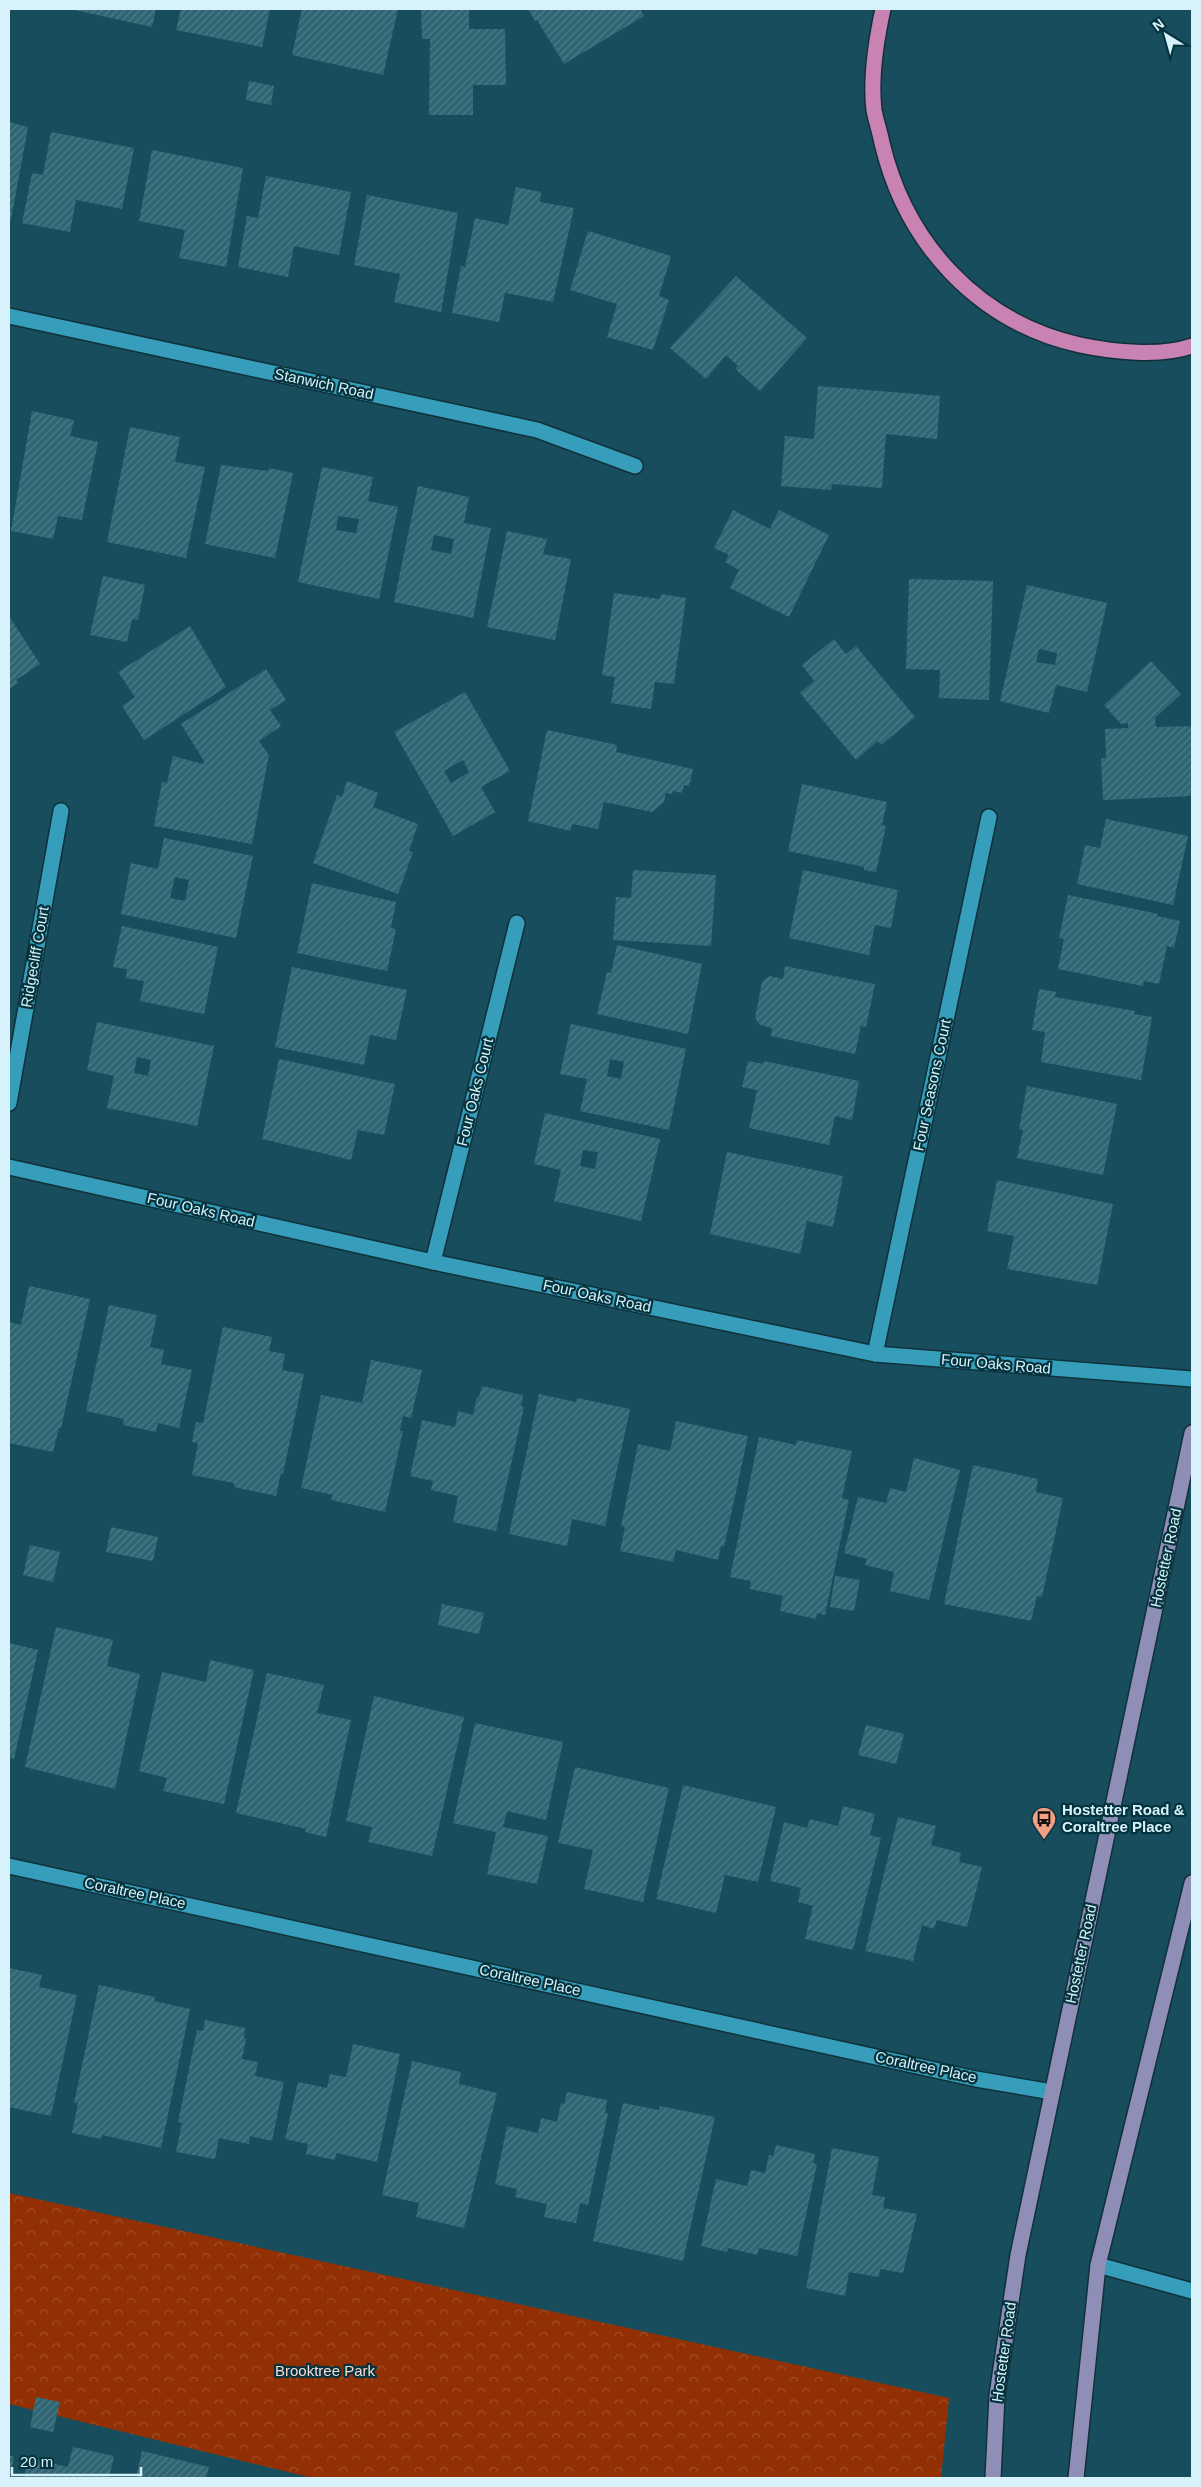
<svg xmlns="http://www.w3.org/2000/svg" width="1201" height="2487" font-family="Arial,sans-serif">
  <defs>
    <pattern id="park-crowns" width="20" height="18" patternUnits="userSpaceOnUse" patternTransform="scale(1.25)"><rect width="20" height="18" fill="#923004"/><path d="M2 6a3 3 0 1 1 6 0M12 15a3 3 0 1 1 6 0" fill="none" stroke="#a14e2a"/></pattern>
    <pattern id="building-hatch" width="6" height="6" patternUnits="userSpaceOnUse" patternTransform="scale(1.25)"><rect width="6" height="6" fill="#306574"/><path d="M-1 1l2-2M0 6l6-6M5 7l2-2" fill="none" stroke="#4d7c89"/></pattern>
  </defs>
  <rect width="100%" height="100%" fill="#174d5c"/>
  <path fill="url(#park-crowns)" d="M 9,2193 L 949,2398 L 941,2478 L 313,2478 L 9,2404 Z"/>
  <g fill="url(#building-hatch)" fill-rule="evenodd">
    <path d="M 70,9 L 156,9 L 152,27 Z"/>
    <path d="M 181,9 L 270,9 L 262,47 L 176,30 Z"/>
    <path d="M 302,9 L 398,9 L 383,75 L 292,55 Z"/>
    <path d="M 421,9 L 469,9 L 469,29 L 505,29 L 506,85 L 473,85 L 473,115 L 429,115 L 430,39 L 422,39 Z"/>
    <path d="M 528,9 L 640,9 L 644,16 L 564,64 L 537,20 L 535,21 Z"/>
    <path d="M 249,81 L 274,86 L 271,105 L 246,100 Z"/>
    <path d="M 9,122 L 28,127 L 11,220 L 9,220 Z"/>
    <path d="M 51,132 L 134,148 L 122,209 L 76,200 L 70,232 L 22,223 L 32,173 L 43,175 Z"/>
    <path d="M 152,150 L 243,168 L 226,267 L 179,258 L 185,230 L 139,221 Z"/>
    <path d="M 266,176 L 351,192 L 339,255 L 294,246 L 288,277 L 238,267 L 247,216 L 258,218 Z"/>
    <path d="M 516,187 L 541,192 L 540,202 L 574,208 L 553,302 L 505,293 L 499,322 L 452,313 L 461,266 L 465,267 L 475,218 L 508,225 Z"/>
    <path d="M 367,195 L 458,213 L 441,312 L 394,302 L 400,274 L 354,265 Z"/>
    <path d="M 588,231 L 671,256 L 659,296 L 669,300 L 653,350 L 607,337 L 617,304 L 570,290 Z"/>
    <path d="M 736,276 L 807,338 L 760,391 L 735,369 L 738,366 L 726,355 L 706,379 L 670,348 Z"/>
    <path d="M 818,386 L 940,396 L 937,439 L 886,434 L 882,488 L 832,484 L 831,490 L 781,486 L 785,436 L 814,439 Z"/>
    <path d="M 32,411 L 74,420 L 70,436 L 98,442 L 82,520 L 58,516 L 53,539 L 11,531 Z"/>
    <path d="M 130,427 L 180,437 L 175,462 L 205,467 L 186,558 L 107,542 Z"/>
    <path d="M 221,465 L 268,471 L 269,468 L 293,473 L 275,558 L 205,544 Z"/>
    <path d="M 322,467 L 373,477 L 368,501 L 398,507 L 379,599 L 298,582 ZM 338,516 L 359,519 L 356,533 L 336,530 Z"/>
    <path d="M 418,486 L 469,497 L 464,523 L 491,528 L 473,618 L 394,602 ZM 434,535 L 454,539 L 451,554 L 431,550 Z"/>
    <path d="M 733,510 L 770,529 L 779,510 L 829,535 L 789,617 L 730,588 L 739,570 L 725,562 L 729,555 L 714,548 Z"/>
    <path d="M 507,531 L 547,539 L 543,554 L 571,559 L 555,640 L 487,627 Z"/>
    <path d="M 103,576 L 145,585 L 138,620 L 132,619 L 127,642 L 90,635 Z"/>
    <path d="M 909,579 L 993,581 L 989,700 L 939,698 L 940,670 L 906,669 Z"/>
    <path d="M 1027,585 L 1107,603 L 1087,692 L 1056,685 L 1049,713 L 1000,701 ZM 1039,649 L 1057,653 L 1055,665 L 1036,662 Z"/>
    <path d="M 614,593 L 660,599 L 661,594 L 686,598 L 674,684 L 655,682 L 651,709 L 611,703 L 615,677 L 602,675 Z"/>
    <path d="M 9,616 L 40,664 L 16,680 L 18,683 L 9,689 Z"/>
    <path d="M 190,626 L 226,687 L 144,740 L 122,706 L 135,697 L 118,672 Z"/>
    <path d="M 834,639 L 846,654 L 856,646 L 915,717 L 881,745 L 878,741 L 856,760 L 800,693 L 814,681 L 802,665 Z"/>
    <path d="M 1151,661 L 1181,694 L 1155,718 L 1156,727 L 1192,726 L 1192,796 L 1103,800 L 1101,758 L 1106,758 L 1105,729 L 1128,728 L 1128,723 L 1121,724 L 1104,705 Z"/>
    <path d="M 266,669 L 286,700 L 270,710 L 281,726 L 259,741 L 269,755 L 252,844 L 154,826 L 162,782 L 167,783 L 173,756 L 203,764 L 204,761 L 181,724 Z"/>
    <path d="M 465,692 L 510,771 L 481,787 L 495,812 L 453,836 L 394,732 ZM 463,760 L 469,772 L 451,783 L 444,771 Z"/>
    <path d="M 547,730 L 617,745 L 616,752 L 693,769 L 689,786 L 684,785 L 682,793 L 673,791 L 672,794 L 666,793 L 664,802 L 652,812 L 604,802 L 598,829 L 572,824 L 571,831 L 528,821 Z"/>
    <path d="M 347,781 L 378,793 L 373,807 L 418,824 L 409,851 L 413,852 L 398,894 L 313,863 L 337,795 L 342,797 Z"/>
    <path d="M 802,784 L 887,802 L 882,825 L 886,826 L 876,872 L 864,870 L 864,867 L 788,851 Z"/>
    <path d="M 1106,819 L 1188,836 L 1173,905 L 1077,884 L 1085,845 L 1100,848 Z"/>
    <path d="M 164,838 L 253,856 L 236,938 L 121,914 L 131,863 L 158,869 ZM 175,877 L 189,880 L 185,901 L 170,898 Z"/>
    <path d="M 633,870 L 716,875 L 711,946 L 613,940 L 616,897 L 631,898 Z"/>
    <path d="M 803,870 L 898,890 L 891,928 L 875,925 L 869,955 L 789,938 Z"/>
    <path d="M 312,883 L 396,902 L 391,928 L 396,929 L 387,971 L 297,953 Z"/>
    <path d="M 1068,895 L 1158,914 L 1157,916 L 1180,921 L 1174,948 L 1167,946 L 1159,984 L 1144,981 L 1143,986 L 1058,969 L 1064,939 L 1059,938 Z"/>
    <path d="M 122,926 L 218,947 L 204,1014 L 140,1001 L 144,981 L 126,978 L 127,969 L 113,967 Z"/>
    <path d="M 617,945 L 702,964 L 688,1034 L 597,1014 L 607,972 L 611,973 Z"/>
    <path d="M 785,966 L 875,984 L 866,1027 L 861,1026 L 855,1054 L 771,1036 L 772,1028 L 760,1025 L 755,1018 L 762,982 L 769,976 L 783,979 Z"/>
    <path d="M 292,967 L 407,990 L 396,1040 L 370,1035 L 364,1065 L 275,1047 Z"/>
    <path d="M 1039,989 L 1056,992 L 1055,997 L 1135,1011 L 1134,1014 L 1152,1017 L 1141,1080 L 1041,1062 L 1045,1032 L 1032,1030 Z"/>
    <path d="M 97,1022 L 214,1046 L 197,1126 L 107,1108 L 114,1076 L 87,1070 ZM 137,1057 L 151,1060 L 148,1076 L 134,1073 Z"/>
    <path d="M 571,1024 L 686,1049 L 669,1130 L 580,1111 L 587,1079 L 560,1074 ZM 610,1059 L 624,1062 L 621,1079 L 607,1076 Z"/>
    <path d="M 279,1059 L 395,1084 L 384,1135 L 358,1130 L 351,1160 L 262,1139 Z"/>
    <path d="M 748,1061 L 763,1064 L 764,1061 L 859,1081 L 852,1120 L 835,1116 L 829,1145 L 749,1128 L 757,1090 L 742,1087 Z"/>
    <path d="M 1027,1086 L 1117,1104 L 1103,1175 L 1017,1158 L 1023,1130 L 1019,1129 Z"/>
    <path d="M 545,1113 L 660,1139 L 641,1221 L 554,1201 L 561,1170 L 534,1164 ZM 583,1150 L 598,1152 L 595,1169 L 580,1166 Z"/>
    <path d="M 727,1152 L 843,1176 L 833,1227 L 807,1221 L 800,1254 L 710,1234 Z"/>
    <path d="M 997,1180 L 1113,1204 L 1097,1285 L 1007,1269 L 1014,1236 L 987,1231 Z"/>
    <path d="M 29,1286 L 90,1299 L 61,1428 L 59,1428 L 53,1452 L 9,1443 L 9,1322 L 21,1325 Z"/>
    <path d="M 109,1305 L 157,1315 L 150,1347 L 164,1350 L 161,1364 L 192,1370 L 179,1428 L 158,1423 L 156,1432 L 123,1425 L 124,1419 L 86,1411 Z"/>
    <path d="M 223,1327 L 272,1337 L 269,1351 L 285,1354 L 282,1370 L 304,1374 L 283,1474 L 281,1473 L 276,1496 L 234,1487 L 234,1483 L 192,1475 L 198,1443 L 192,1442 L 196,1422 L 203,1423 Z"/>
    <path d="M 371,1360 L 422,1370 L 411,1418 L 403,1416 L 400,1431 L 403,1431 L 385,1512 L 331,1500 L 333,1495 L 301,1488 L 321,1395 L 362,1403 Z"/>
    <path d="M 482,1386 L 523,1395 L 521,1406 L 524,1407 L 496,1531 L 453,1522 L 458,1496 L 431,1490 L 433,1481 L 410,1476 L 422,1420 L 455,1427 L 458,1411 L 473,1415 L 477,1397 L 479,1397 Z"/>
    <path d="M 539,1394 L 576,1402 L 577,1398 L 630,1409 L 605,1526 L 572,1519 L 567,1546 L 509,1534 Z"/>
    <path d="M 676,1421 L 748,1436 L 724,1547 L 721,1546 L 718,1560 L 676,1550 L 673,1562 L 620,1551 L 625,1527 L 621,1526 L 638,1444 L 670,1451 Z"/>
    <path d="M 759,1437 L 796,1445 L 797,1440 L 852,1451 L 842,1498 L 849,1500 L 825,1615 L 817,1613 L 816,1619 L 780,1611 L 783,1596 L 750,1589 L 751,1581 L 730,1577 Z"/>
    <path d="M 914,1458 L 960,1470 L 929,1600 L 890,1591 L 894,1572 L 865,1565 L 867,1559 L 844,1553 L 858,1497 L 886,1503 L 890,1488 L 906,1492 Z"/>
    <path d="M 973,1465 L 1038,1479 L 1036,1492 L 1063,1498 L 1042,1597 L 1037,1596 L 1031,1621 L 944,1604 Z"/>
    <path d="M 111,1527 L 158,1537 L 153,1561 L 106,1552 Z"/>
    <path d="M 30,1545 L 60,1552 L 53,1582 L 23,1575 Z"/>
    <path d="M 835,1576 L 860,1580 L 854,1611 L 830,1607 Z"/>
    <path d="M 442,1604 L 484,1613 L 479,1634 L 438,1625 Z"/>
    <path d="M 56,1627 L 113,1640 L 107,1666 L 140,1674 L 115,1789 L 25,1767 Z"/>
    <path d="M 9,1643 L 38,1650 L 14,1759 L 9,1757 Z"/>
    <path d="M 210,1660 L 254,1670 L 224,1804 L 163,1791 L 167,1778 L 139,1771 L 162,1672 L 206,1682 Z"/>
    <path d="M 267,1673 L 324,1685 L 317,1713 L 351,1720 L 326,1837 L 305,1832 L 306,1829 L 236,1813 Z"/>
    <path d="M 374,1696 L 464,1717 L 432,1856 L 368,1842 L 372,1827 L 346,1821 Z"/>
    <path d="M 475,1723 L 563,1742 L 546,1820 L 507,1811 L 503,1827 L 548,1836 L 537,1884 L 487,1874 L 496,1832 L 453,1823 Z"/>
    <path d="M 866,1725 L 904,1734 L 896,1764 L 858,1755 Z"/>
    <path d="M 575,1767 L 669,1788 L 643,1902 L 584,1889 L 593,1850 L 558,1843 Z"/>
    <path d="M 683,1785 L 776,1807 L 758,1882 L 725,1875 L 716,1913 L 656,1899 Z"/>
    <path d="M 843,1806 L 875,1814 L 870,1835 L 881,1838 L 853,1950 L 805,1939 L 813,1906 L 798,1902 L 801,1888 L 770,1881 L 784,1822 L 807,1828 L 810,1819 L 838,1826 Z"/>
    <path d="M 898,1817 L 936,1826 L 931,1845 L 961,1853 L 959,1862 L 982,1867 L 967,1927 L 937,1920 L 934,1929 L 922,1925 L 913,1961 L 865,1951 Z"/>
    <path d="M 9,1968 L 42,1975 L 39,1987 L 77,1995 L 51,2116 L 9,2107 Z"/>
    <path d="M 99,1985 L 155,1997 L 154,2001 L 190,2009 L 161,2148 L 102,2135 L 101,2139 L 72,2133 L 78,2103 L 74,2103 Z"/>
    <path d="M 205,2020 L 245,2028 L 244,2038 L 246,2039 L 242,2059 L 258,2062 L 255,2076 L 284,2082 L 272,2141 L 250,2136 L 249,2144 L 219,2138 L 215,2159 L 176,2152 L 182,2123 L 178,2122 L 197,2030 L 203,2031 Z"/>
    <path d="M 353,2044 L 400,2054 L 377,2162 L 336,2153 L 335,2160 L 306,2154 L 308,2144 L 285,2139 L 298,2082 L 327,2088 L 330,2074 L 346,2077 Z"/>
    <path d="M 412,2061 L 461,2072 L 459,2084 L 497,2093 L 464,2228 L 416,2217 L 419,2203 L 382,2195 Z"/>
    <path d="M 567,2092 L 607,2100 L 605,2113 L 608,2113 L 588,2205 L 580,2203 L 576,2223 L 544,2217 L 547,2204 L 515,2197 L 517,2189 L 495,2184 L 507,2126 L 538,2133 L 541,2118 L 557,2122 L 561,2103 L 564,2104 Z"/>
    <path d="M 623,2103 L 659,2110 L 660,2106 L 715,2117 L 683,2261 L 593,2241 Z"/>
    <path d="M 776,2145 L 815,2154 L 813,2163 L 817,2164 L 797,2256 L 759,2248 L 757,2255 L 728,2248 L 727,2252 L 701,2246 L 716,2179 L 747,2186 L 751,2170 L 765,2173 L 769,2155 L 773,2156 Z"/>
    <path d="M 832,2148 L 879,2157 L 872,2195 L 885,2197 L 883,2208 L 917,2214 L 903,2273 L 880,2269 L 879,2277 L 849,2272 L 845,2296 L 806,2288 Z"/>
    <path d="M 36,2397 L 60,2402 L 53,2432 L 30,2427 Z"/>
    <path d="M 73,2447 L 114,2456 L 109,2478 L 24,2478 L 29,2458 L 68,2467 Z"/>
    <path d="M 142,2451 L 209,2467 L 206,2478 L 136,2478 Z"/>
    <path d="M 9,2455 L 14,2457 L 10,2476 L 9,2476 Z"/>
  </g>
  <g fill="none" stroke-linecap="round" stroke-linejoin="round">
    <defs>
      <g id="minor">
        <path d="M 9,316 L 537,430 L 635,466"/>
        <path d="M 9,1103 L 61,811"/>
        <path d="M 9,1167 L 433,1262 L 875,1354 L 1192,1379"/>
        <path d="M 433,1262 L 517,923"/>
        <path d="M 875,1354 L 989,817"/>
        <path d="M 9,1866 L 976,2079 L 1052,2092"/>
        <path d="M 1098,2265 L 1192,2291"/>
      </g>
      <g id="major">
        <path d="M 993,2478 L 997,2395 L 1018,2255 L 1192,1433"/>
        <path d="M 1076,2478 L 1098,2265 L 1192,1883"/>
      </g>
      <path id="highway" d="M 883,9 C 876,41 870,77 874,110 C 876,121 880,132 882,143 C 906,244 978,322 1080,345 C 1113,352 1160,357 1192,346"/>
    </defs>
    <use href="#minor" stroke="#11313a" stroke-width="18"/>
    <use href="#major" stroke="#11313a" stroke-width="18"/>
    <use href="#highway" stroke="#11313a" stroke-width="18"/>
    <use href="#minor" stroke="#369eba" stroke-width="15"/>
    <use href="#major" stroke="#8e8eb6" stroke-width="15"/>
    <use href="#highway" stroke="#c983b3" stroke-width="15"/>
  </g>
  <defs>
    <symbol id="bus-pin" viewBox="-11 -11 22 30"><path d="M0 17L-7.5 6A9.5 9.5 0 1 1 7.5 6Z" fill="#f39f83" stroke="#04323d"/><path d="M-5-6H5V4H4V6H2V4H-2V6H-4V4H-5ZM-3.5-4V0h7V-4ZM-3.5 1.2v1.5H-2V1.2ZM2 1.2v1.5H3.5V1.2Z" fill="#111"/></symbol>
  </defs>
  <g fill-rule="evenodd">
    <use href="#bus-pin" x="1030" y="1805" width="28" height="38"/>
  </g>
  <g text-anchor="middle" stroke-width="4.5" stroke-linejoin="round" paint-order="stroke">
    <g font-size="15" fill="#d7f2fa" stroke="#04323d">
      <text transform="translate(324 384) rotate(12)" y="5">Stanwich Road</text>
      <text transform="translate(35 957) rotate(-80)" y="5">Ridgecliff Court</text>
      <text transform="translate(932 1085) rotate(-78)" y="5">Four Seasons Court</text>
      <text transform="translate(475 1092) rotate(-76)" y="5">Four Oaks Court</text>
      <text transform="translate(201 1210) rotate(13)" y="5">Four Oaks Road</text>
      <text transform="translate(597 1296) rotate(12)" y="5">Four Oaks Road</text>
      <text transform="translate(996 1364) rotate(5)" y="5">Four Oaks Road</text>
      <text transform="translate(1166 1558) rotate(-78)" y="5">Hostetter Road</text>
      <text transform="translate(135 1893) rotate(12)" y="5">Coraltree Place</text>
      <text transform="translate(1081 1954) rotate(-78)" y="5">Hostetter Road</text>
      <text transform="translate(530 1980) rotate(12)" y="5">Coraltree Place</text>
      <text transform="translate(926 2067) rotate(12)" y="5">Coraltree Place</text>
      <text transform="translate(1004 2352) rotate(-82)" y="5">Hostetter Road</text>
    </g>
    <g font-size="15" font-weight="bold" fill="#d7f2fa" stroke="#04323d" text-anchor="start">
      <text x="1062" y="1815">Hostetter Road &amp;<tspan x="1062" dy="17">Coraltree Place</tspan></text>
    </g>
    <g font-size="15" fill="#f9dbd1" stroke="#04323d">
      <text x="325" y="2376">Brooktree Park</text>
    </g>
  </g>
  <rect width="1201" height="2487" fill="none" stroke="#d7f2fa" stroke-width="20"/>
  <g transform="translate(1166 35) rotate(323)" stroke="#04323d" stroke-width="4" paint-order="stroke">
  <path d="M0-4L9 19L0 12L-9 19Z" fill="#d7f2fa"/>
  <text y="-8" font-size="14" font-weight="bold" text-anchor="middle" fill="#d7f2fa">N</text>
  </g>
  <path d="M12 2467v8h129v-8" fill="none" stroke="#d7f2fa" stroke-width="2.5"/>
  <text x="20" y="2467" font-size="15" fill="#d7f2fa" stroke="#04323d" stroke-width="4" paint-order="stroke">20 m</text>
</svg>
